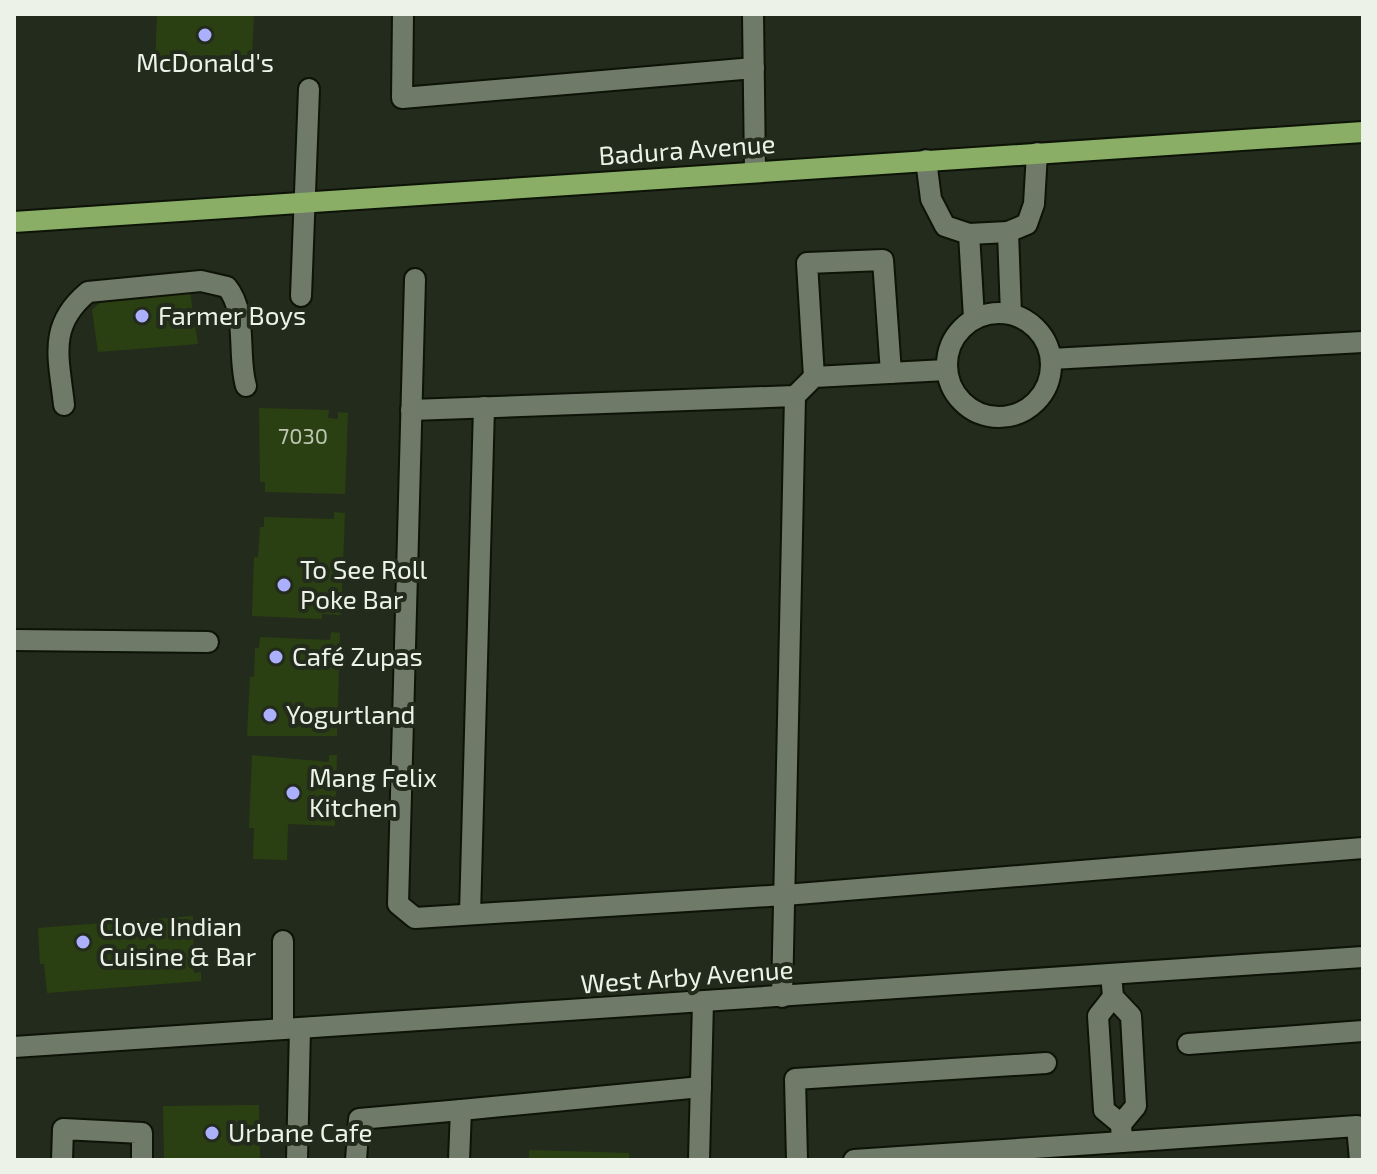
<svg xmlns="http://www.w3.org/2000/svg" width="1377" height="1174" font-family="'Exo 2',sans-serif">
  <rect width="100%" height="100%" fill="#232b1c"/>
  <g fill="#2b4012">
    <path d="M 157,14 L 254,14 L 252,56 L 241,55 L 241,70 L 155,66 Z"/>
    <path d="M 190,292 L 198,344 L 98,352 L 92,310 L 105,298 Z"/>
    <path d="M 259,408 L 329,410 L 328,418 L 338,419 L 338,412 L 348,413 L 345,494 L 265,492 L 265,482 L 260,482 Z"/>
    <path d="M 334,512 L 345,513 L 341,615 L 322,614 L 322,619 L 252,616 L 254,557 L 258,557 L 260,527 L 264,527 L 264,517 L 334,519 Z"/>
    <path d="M 331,632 L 340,633 L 337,736 L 247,736 L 250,677 L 254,677 L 255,648 L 259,648 L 260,637 L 330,640 Z"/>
    <path d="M 252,755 L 329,762 L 329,755 L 337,755 L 335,826 L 288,824 L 287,860 L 253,859 L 254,828 L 249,828 Z"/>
    <path d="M 193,916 L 194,973 L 201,972 L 201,981 L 47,993 L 44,964 L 40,964 L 38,928 Z"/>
    <path d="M 259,1105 L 260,1160 L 164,1160 L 163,1106 Z"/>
    <path d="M 529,1150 L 629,1153 L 629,1160 L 529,1160 Z"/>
  </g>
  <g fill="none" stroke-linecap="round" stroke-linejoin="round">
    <defs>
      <g id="minor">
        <path d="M 403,14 L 402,98 L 754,68"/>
        <path d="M 753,14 L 755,171"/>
        <path d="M 926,160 L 931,199 L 945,226 L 969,234 L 974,318"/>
        <path d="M 969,234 L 1008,232"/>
        <path d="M 415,279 L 398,904 L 415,918 L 785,895 L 1363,848"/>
        <path d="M 301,296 L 309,89"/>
        <circle cx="999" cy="365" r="52"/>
        <path d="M 1011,314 L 1008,232 L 1027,224 L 1034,204 L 1037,153"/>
        <path d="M 1051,359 L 1363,342"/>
        <path d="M 814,377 L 807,263 L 883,260 L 891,373"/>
        <path d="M 64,405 C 59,358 47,326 88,292 L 201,281 L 227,287 C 248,313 237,355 246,386"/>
        <path d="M 411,410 L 795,396"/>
        <path d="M 14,640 L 208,642"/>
        <path d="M 470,914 L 484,407"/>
        <path d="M 1112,985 L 1113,997 L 1131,1016 L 1136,1106 L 1121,1124"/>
        <path d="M 782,997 L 795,396 L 814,377 L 946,370"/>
        <path d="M 1113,997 L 1098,1016 L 1104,1110 L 1121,1124 L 1122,1142 L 1357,1126 L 1360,1160"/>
        <path d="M 283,1029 L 283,941"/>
        <path d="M 1188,1044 L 1363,1031"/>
        <path d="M 14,1047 L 1363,957"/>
        <path d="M 62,1160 L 63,1129 L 142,1133 L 142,1160"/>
        <path d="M 297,1160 L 300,1028"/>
        <path d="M 356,1160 L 359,1119 L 461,1110"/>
        <path d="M 459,1160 L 461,1110 L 701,1087"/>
        <path d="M 699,1160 L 703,1002"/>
        <path d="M 797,1160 L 795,1079 L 1046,1063"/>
        <path d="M 854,1160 L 1122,1142"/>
      </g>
      <path id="major" d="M 14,222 L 1363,132"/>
    </defs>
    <use href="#minor" stroke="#0d1306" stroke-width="24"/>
    <use href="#major" stroke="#0d1306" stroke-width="24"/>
    <use href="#minor" stroke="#707a68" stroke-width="20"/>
    <use href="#major" stroke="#8aae66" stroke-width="20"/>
  </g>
  <g fill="#aab0fb" stroke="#232b1c" stroke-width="3">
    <circle cx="205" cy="35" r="8"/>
    <circle cx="142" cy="316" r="8"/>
    <circle cx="284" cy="585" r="8"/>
    <circle cx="276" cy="657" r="8"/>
    <circle cx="270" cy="715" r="8"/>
    <circle cx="293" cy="793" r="8"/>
    <circle cx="83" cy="942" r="8"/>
    <circle cx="212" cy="1133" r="8"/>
  </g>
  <g text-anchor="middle" stroke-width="8" stroke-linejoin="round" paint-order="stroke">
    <g font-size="22" fill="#bcc6b2">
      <text x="303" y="444">7030</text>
    </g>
    <g font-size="26" fill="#edf2e8" stroke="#232b1c" text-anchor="start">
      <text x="205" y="72" text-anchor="middle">McDonald's</text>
      <text x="158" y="325">Farmer Boys</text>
      <text x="300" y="579">To See Roll<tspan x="300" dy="30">Poke Bar</tspan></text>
      <text x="292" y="666">Café Zupas</text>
      <text x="286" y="724">Yogurtland</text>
      <text x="309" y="787">Mang Felix<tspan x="309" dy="30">Kitchen</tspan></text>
      <text x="99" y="936">Clove Indian<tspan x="99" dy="30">Cuisine &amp; Bar</tspan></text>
      <text x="228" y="1142">Urbane Cafe</text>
    </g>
    <g font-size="26" fill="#edf2e8" stroke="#232b1c">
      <text transform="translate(687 150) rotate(-4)" y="9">Badura Avenue</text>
      <text transform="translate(687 977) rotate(-4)" y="9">West Arby Avenue</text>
    </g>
  </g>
  <rect width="1377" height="1174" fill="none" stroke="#edf2e8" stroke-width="32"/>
</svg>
